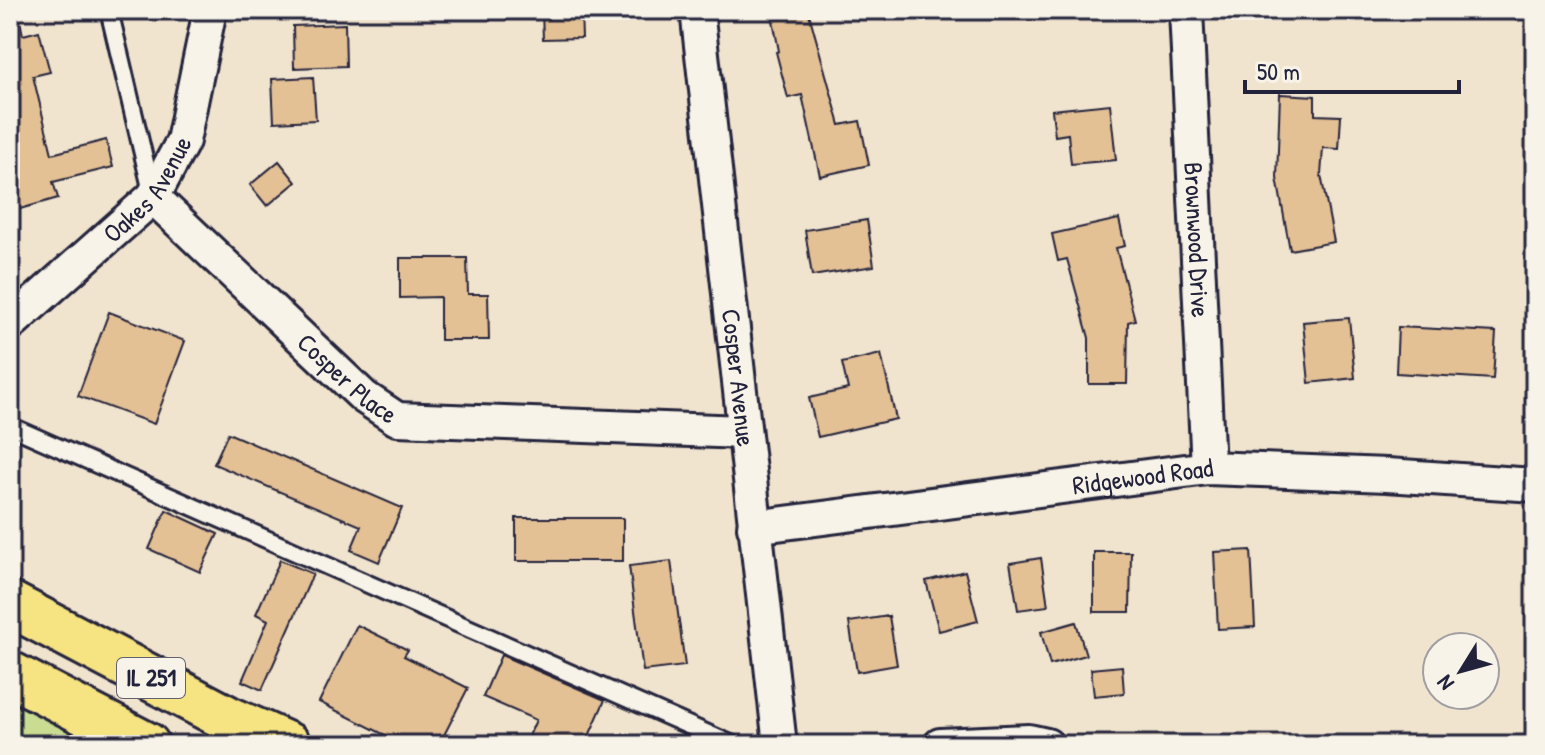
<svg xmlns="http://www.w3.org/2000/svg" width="1545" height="755" font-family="'Patrick Hand',sans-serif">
  <rect width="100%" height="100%" fill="#f1e4cf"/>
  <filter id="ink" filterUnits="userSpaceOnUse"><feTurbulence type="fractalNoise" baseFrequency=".0125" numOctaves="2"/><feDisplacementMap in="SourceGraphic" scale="16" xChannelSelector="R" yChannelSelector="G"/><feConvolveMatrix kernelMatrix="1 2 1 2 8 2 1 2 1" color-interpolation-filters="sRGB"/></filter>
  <g filter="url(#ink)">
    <path fill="#c9dc91" stroke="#767f66" stroke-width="2" d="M 10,698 L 100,745 L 10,745 Z"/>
    <g fill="#e4c095" stroke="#22223b" stroke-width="2">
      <path d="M 542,10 L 581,10 L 582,38 L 543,39 Z"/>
      <path d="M 771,10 L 808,10 L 840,125 L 860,121 L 869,165 L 820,176 L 802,95 L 788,98 L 776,52 L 779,51 Z"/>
      <path d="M 19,17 L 23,35 L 39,31 L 50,72 L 33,76 L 52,154 L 106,140 L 113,167 L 53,182 L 58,198 L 10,212 L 10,18 Z"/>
      <path d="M 345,24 L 346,66 L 294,68 L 293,26 Z"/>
      <path d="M 313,77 L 316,120 L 274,122 L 272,79 Z"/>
      <path d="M 1280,94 L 1315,96 L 1315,115 L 1341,116 L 1339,149 L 1323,148 L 1321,175 L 1334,242 L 1290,250 L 1277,178 Z"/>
      <path d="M 1110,104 L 1116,160 L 1071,164 L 1068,134 L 1055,136 L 1052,110 Z"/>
      <path d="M 279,161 L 296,182 L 267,206 L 250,185 Z"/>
      <path d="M 1119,219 L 1125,246 L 1116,248 L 1135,320 L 1128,322 L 1127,384 L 1089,384 L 1089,338 L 1067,259 L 1058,261 L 1052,234 Z"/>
      <path d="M 867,220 L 874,266 L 812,276 L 805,230 Z"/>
      <path d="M 400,258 L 467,258 L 468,294 L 488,294 L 489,340 L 440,340 L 440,297 L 400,298 Z"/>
      <path d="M 109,312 L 185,341 L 154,424 L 78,396 Z"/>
      <path d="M 1349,318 L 1355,378 L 1309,383 L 1303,322 Z"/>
      <path d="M 1398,327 L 1496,332 L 1493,379 L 1396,373 Z"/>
      <path d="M 881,354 L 896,419 L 818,437 L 809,398 L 848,389 L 842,363 Z"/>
      <path d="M 228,433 L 402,508 L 379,562 L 351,550 L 361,526 L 214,464 Z"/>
      <path d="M 166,510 L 218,534 L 200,572 L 149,549 Z"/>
      <rect x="516" y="518" width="107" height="43"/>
      <path d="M 1251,550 L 1255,627 L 1218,629 L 1214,552 Z"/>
      <path d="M 1094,552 L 1131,552 L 1130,612 L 1094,612 Z"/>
      <path d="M 1041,558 L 1048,606 L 1018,610 L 1010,563 Z"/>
      <path d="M 280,560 L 313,574 L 262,690 L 242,681 L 268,620 L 256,614 Z"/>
      <path d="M 671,561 L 685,666 L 643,671 L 629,566 Z"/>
      <path d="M 965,571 L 978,621 L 939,631 L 926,581 Z"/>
      <path d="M 889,616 L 897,665 L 857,672 L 849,622 Z"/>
      <path d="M 1076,622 L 1086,655 L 1050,665 L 1041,632 Z"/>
      <path d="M 357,625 L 408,650 L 404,656 L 468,688 L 439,745 L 405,745 L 319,702 Z"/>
      <path d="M 501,655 L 605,700 L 585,745 L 525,745 L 536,720 L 483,697 Z"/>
      <path d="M 1122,666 L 1124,693 L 1094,696 L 1091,669 Z"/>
    </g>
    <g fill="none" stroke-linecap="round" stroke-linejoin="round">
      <defs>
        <g id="service">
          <path d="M 109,10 L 152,192"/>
          <path d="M 10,426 L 733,745"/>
        </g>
        <g id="minor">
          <path id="s1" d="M 697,10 L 780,745"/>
          <path id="s2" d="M 1186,10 L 1208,468"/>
          <path id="s3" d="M 153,197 L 364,397 L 397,419 L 743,432"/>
          <path id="s4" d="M 10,324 L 153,197 L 183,141 L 210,10"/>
          <path id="s5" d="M 754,527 L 1208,468 L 1387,475 L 1535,485"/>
          <path d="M 940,745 L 1029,741 L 1047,745"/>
        </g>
        <g id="primary">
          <path d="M 10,604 L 227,718 L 288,745"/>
          <path d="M 10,674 L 147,745"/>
        </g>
      </defs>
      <use href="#service" stroke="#22223b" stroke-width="22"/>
      <use href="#minor" stroke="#22223b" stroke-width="38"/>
      <use href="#primary" stroke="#22223b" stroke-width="50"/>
      <use href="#service" stroke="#f7f3e8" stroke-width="16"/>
      <use href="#minor" stroke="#f7f3e8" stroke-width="32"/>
      <use href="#primary" stroke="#f6e381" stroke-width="44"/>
    </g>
  </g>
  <g text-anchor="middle" stroke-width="6" stroke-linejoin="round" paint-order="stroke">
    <rect fill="#f7f3e8" stroke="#62616f" stroke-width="2" x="117" y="658" width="68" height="40" rx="6"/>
    <g font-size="24" font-weight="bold" fill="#22223b">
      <text x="151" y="686">IL 251</text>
    </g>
    <g font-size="26" fill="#22223b" stroke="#f7f3e8">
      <text dy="9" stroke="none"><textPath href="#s4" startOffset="194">Oakes Avenue</textPath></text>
      <text dy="9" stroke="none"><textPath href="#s2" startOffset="230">Brownwood Drive</textPath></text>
      <text dy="9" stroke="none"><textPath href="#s3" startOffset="266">Cosper Place</textPath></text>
      <text dy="9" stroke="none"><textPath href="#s1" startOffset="370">Cosper Avenue</textPath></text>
      <text dy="9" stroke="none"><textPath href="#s5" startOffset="392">Ridgewood Road</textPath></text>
    </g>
  </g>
  <rect width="1545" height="755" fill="none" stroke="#f7f3e8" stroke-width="40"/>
  <rect x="20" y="20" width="1505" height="715" fill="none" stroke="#22223b" stroke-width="3" filter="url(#ink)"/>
  <g transform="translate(1461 671) rotate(233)"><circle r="38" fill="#f7f3e8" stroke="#a29fa3" stroke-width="2"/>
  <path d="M0-6L14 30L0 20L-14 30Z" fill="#22223b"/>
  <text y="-12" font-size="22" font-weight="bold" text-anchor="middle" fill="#22223b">N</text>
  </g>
  <path d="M1245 80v12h214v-12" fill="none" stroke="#22223b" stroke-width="4"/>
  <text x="1257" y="80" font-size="24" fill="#22223b" stroke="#f7f3e8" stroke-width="6" paint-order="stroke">50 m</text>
</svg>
